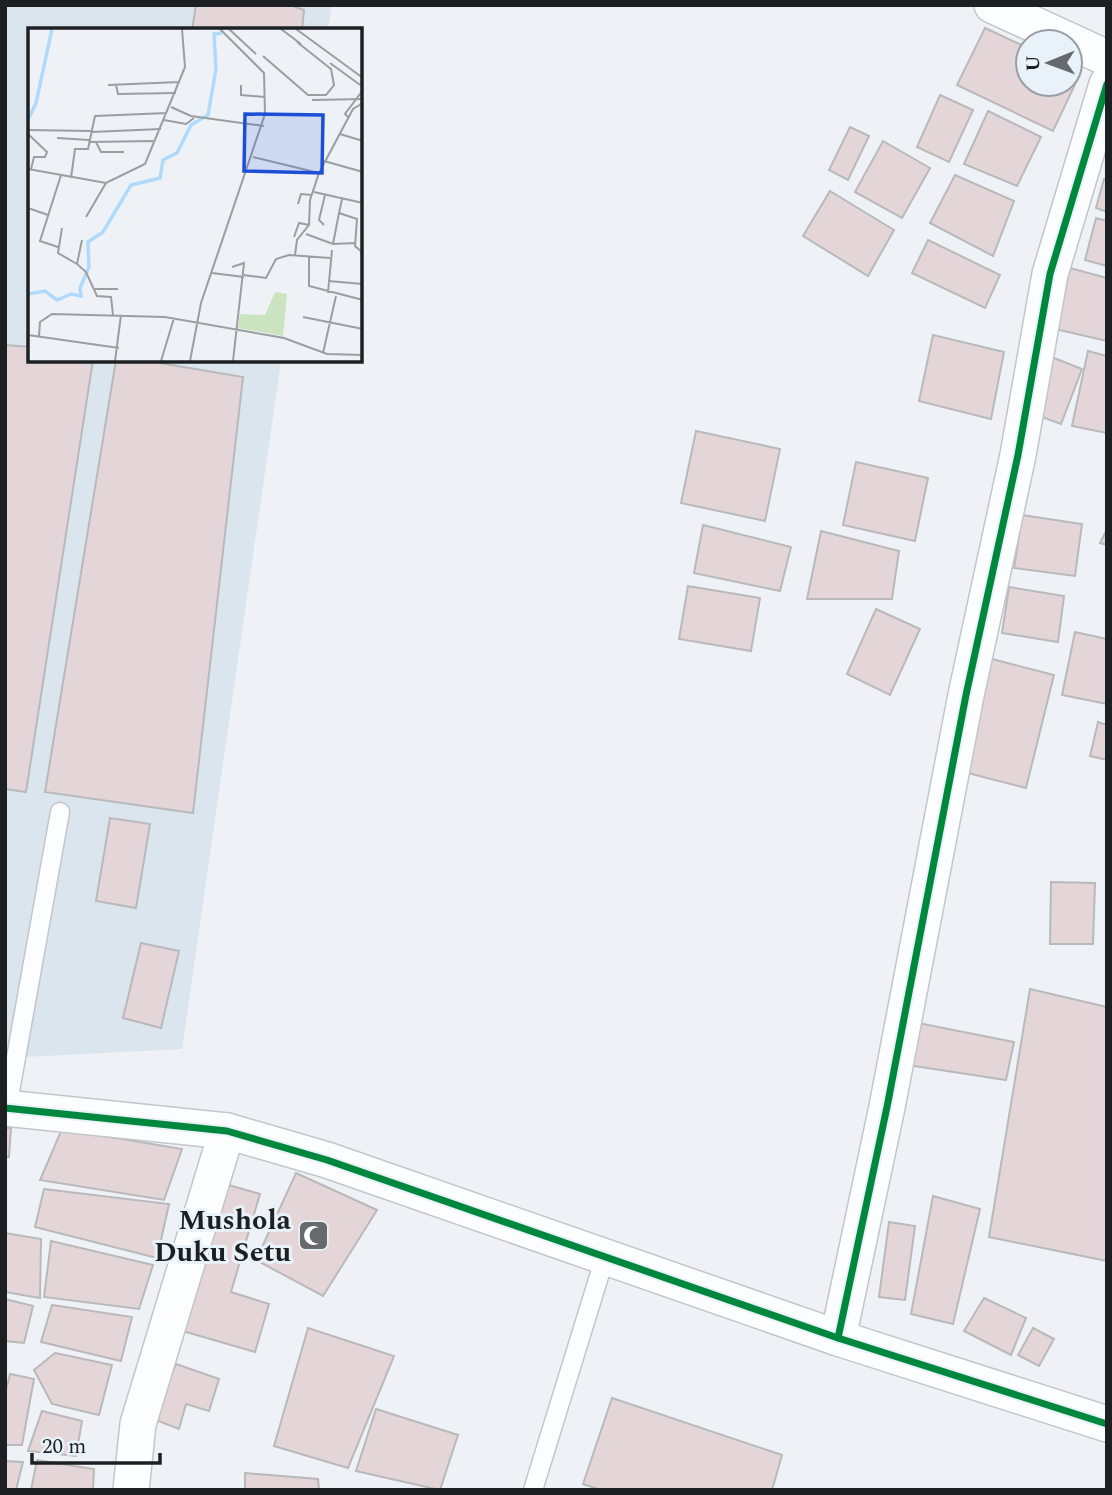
<svg xmlns="http://www.w3.org/2000/svg" width="1112" height="1495" font-family="Spectral,serif">
  <rect width="100%" height="100%" fill="#eef2f6"/>
  <path fill="#dbe5ed" d="M 5,5 L 332,5 L 328,30 L 30,30 L 30,360 L 281,361 L 182,1049 L 5,1058 Z"/>
  <g fill="#e4d6d8" stroke="#b9b9bb" stroke-width="2">
    <path d="M 196,5 L 290,5 L 304,10 L 302,30 L 192,30 Z"/>
    <path d="M 985,28 L 1028,48 L 1028,84 L 1070,84 L 1070,69 L 1080,74 L 1053,131 L 957,85 Z"/>
    <path d="M 940,95 L 973,110 L 949,162 L 917,147 Z"/>
    <path d="M 988,111 L 1041,137 L 1017,186 L 964,164 Z"/>
    <path d="M 850,127 L 869,136 L 848,180 L 829,170 Z"/>
    <path d="M 883,141 L 930,168 L 902,218 L 855,192 Z"/>
    <path d="M 955,175 L 1014,201 L 993,256 L 930,223 Z"/>
    <path d="M 1104,179 L 1107,180 L 1107,212 L 1096,208 Z"/>
    <path d="M 830,191 L 894,230 L 868,276 L 803,236 Z"/>
    <path d="M 1096,218 L 1107,221 L 1107,266 L 1085,260 Z"/>
    <path d="M 928,240 L 1000,275 L 985,308 L 912,273 Z"/>
    <path d="M 1070,268 L 1107,278 L 1107,341 L 1055,329 Z"/>
    <path d="M 933,335 L 1004,352 L 991,419 L 919,401 Z"/>
    <path d="M 5,345 L 30,347 L 30,360 L 93,360 L 26,792 L 5,789 Z"/>
    <path d="M 1088,351 L 1107,356 L 1107,433 L 1072,426 Z"/>
    <path d="M 1049,356 L 1082,369 L 1061,424 L 1028,412 Z"/>
    <path d="M 116,360 L 142,360 L 243,377 L 193,813 L 45,792 Z"/>
    <path d="M 696,431 L 780,449 L 765,521 L 681,503 Z"/>
    <path d="M 856,462 L 928,478 L 915,541 L 843,525 Z"/>
    <path d="M 1022,515 L 1082,524 L 1075,576 L 1014,568 Z"/>
    <path d="M 703,525 L 791,547 L 780,591 L 694,573 Z"/>
    <path d="M 1107,529 L 1107,545 L 1100,543 Z"/>
    <path d="M 821,531 L 899,551 L 892,599 L 807,599 Z"/>
    <path d="M 688,586 L 760,598 L 751,651 L 679,639 Z"/>
    <path d="M 1009,587 L 1064,596 L 1058,642 L 1002,633 Z"/>
    <path d="M 876,609 L 920,629 L 890,695 L 847,674 Z"/>
    <path d="M 1075,632 L 1107,639 L 1107,704 L 1062,695 Z"/>
    <path d="M 992,659 L 1054,675 L 1026,788 L 964,772 Z"/>
    <path d="M 1098,722 L 1107,725 L 1107,760 L 1090,756 Z"/>
    <path d="M 110,818 L 150,824 L 136,908 L 96,901 Z"/>
    <path d="M 1051,882 L 1095,883 L 1093,944 L 1050,944 Z"/>
    <path d="M 141,943 L 179,951 L 161,1028 L 123,1018 Z"/>
    <path d="M 1030,989 L 1107,1007 L 1107,1261 L 989,1237 Z"/>
    <path d="M 908,1021 L 1014,1042 L 1006,1080 L 901,1064 Z"/>
    <path d="M 5,1128 L 11,1128 L 9,1157 L 5,1157 Z"/>
    <path d="M 62,1129 L 182,1149 L 164,1200 L 40,1180 Z"/>
    <path d="M 296,1173 L 377,1210 L 323,1296 L 256,1260 Z"/>
    <path d="M 211,1180 L 260,1194 L 231,1292 L 269,1304 L 255,1352 L 169,1327 Z"/>
    <path d="M 44,1189 L 169,1204 L 157,1258 L 35,1227 Z"/>
    <path d="M 933,1196 L 980,1209 L 953,1324 L 911,1314 Z"/>
    <path d="M 889,1222 L 915,1226 L 905,1300 L 879,1297 Z"/>
    <path d="M 5,1233 L 41,1239 L 40,1298 L 5,1292 Z"/>
    <path d="M 51,1241 L 153,1265 L 139,1309 L 44,1297 Z"/>
    <path d="M 984,1298 L 1026,1318 L 1011,1355 L 964,1331 Z"/>
    <path d="M 5,1299 L 33,1306 L 24,1343 L 5,1341 Z"/>
    <path d="M 52,1305 L 132,1317 L 121,1361 L 41,1342 Z"/>
    <path d="M 308,1328 L 394,1356 L 348,1468 L 274,1446 Z"/>
    <path d="M 1033,1328 L 1054,1339 L 1039,1366 L 1018,1355 Z"/>
    <path d="M 55,1353 L 112,1365 L 99,1415 L 52,1404 L 34,1370 Z"/>
    <path d="M 176,1364 L 219,1379 L 209,1411 L 186,1404 L 179,1429 L 153,1419 Z"/>
    <path d="M 10,1374 L 34,1379 L 22,1445 L 5,1445 L 5,1394 Z"/>
    <path d="M 612,1398 L 782,1455 L 772,1490 L 601,1490 L 583,1484 Z"/>
    <path d="M 376,1409 L 458,1435 L 440,1490 L 356,1471 Z"/>
    <path d="M 42,1411 L 82,1421 L 76,1456 L 28,1451 Z"/>
    <path d="M 37,1460 L 94,1469 L 93,1490 L 31,1490 Z"/>
    <path d="M 5,1461 L 23,1462 L 16,1490 L 5,1490 Z"/>
    <path d="M 245,1473 L 318,1479 L 319,1490 L 245,1490 Z"/>
  </g>
  <g fill="none" stroke-linecap="round" stroke-linejoin="round">
    <defs>
      <g id="service">
        <path d="M 7,1108 L 60,812"/>
        <path d="M 533,1490 L 605,1257"/>
      </g>
      <g id="minor">
        <path d="M 992,5 L 1107,58"/>
        <path d="M 5,1108 L 227,1131 L 327,1160 L 838,1338 L 1107,1424"/>
        <path d="M 838,1338 L 887,1107 L 966,695 L 1018,455 L 1050,274 L 1107,84"/>
        <path d="M 131,1490 L 138,1424 L 227,1131"/>
      </g>
    </defs>
    <use href="#service" stroke="#c3c5c8" stroke-width="21"/>
    <use href="#minor" stroke="#c3c5c8" stroke-width="38"/>
    <use href="#service" stroke="#fcfdfe" stroke-width="18"/>
    <use href="#minor" stroke="#fcfdfe" stroke-width="35"/>
    <defs>
      <g id="cycleway">
        <path d="M 5,1108 L 227,1131 L 327,1160 L 838,1338 L 1107,1424"/>
        <path d="M 838,1338 L 887,1107 L 966,695 L 1018,455 L 1050,274 L 1107,84"/>
      </g>
    </defs>
    <use href="#cycleway" stroke="#eaf2f9" stroke-width="11"/>
    <use href="#cycleway" stroke="#00873e" stroke-width="7"/>
  </g>
  <defs>
    <symbol id="mosque-square" viewBox="-11 -11 22 22"><rect x="-9" y="-9" width="18" height="18" rx="4" fill="#666a6c" stroke="#eaf2f9"/><path d="M3.5-4.9A6 6 0 1 0 3.5 4.9A5 5 0 1 1 3.5-4.9Z" fill="#fff"/></symbol>
  </defs>
  <g fill-rule="evenodd">
    <use href="#mosque-square" x="296" y="1218" width="35" height="35"/>
  </g>
  <g text-anchor="middle" stroke-width="6" stroke-linejoin="round" paint-order="stroke">
    <g font-size="28" font-weight="bold" fill="#1d2022" stroke="#eaf2f9" text-anchor="end">
      <text x="291" y="1229">Mushola<tspan x="291" dy="32">Duku Setu</tspan></text>
    </g>
  </g>
  <g transform="translate(28 28)">
    <rect width="334" height="334" fill="#eef2f6"/>
    <path d="M 247,264 L 259,266 L 255,308 L 210,300 L 212,286 L 237,287 Z" fill="#c9e4be"/>
    <path fill="none" stroke="#b0dafc" stroke-width="3.5" d="M 0,92 L 8,75 L 24,1M 0,266 L 17,263 L 29,272 L 43,266 L 53,268 L 52,260 L 61,239 L 60,214 L 75,204 L 103,157 L 132,150 L 135,132 L 149,125 L 163,97 L 180,87 L 188,41 L 186,6 L 194,5"/>
    <path fill="none" stroke="#9a9ea1" stroke-width="2" d="M 201,1 L 228,26M 253,1 L 273,16M 268,1 L 335,50M 235,28 L 280,67 L 298,67 L 306,57 L 303,41 L 269,14M 302,35 L 335,59M 80,57 L 151,54M 88,57 L 90,66 L 148,65M 213,57 L 213,67 L 237,69M 284,72 L 335,71M 143,79 L 163,88 L 236,98M 320,89 L 317,86 L 335,62M 136,92 L 158,96 L 166,90M 0,102 L 63,103M 63,104 L 133,101M 0,106 L 19,124 L 17,129 L 6,129 L 3,141M 312,106 L 335,113M 29,110 L 61,112M 61,114 L 125,113M 68,114 L 73,124 L 96,124M 225,129 L 291,145M 296,133 L 335,144M 0,141 L 78,155 L 117,136 L 157,39 L 154,1M 43,150 L 47,121 L 60,121 L 67,88 L 139,85M 286,164 L 335,175M 314,171 L 311,185 L 329,191 L 327,218 L 335,225M 270,176 L 273,166 L 284,167M 0,180 L 20,187M 58,189 L 78,155M 296,197 L 291,192 L 297,167M 34,200 L 30,225 L 49,236M 278,206 L 305,216 L 327,215M 266,209 L 271,195 L 281,197M 54,212 L 49,236 L 58,244 L 69,268 L 83,269 L 85,287M 305,216 L 311,185M 30,219 L 12,213 L 33,147M 267,227 L 269,212 L 281,197 L 282,172 L 291,145 L 325,81 L 335,75M 281,229 L 281,258 L 335,272M 204,239 L 216,235 L 205,333M 184,245 L 216,249M 216,247 L 238,250 L 248,231 L 261,227 L 302,230M 300,253 L 335,256M 67,261 L 90,261M 300,265 L 304,222M 275,289 L 335,301M 0,307 L 91,320M 11,308 L 12,294 L 24,286 L 137,289 L 256,310 L 299,326 L 335,327M 295,325 L 308,268M 87,333 L 93,287M 133,333 L 146,290M 162,333 L 173,275 L 237,86 L 236,45 L 192,1"/>
    <path fill="#1d4ed8" fill-opacity="0.15" stroke="#1d4ed8" stroke-width="3.5" d="M 217,86 L 295,87 L 294,145 L 216,143 Z"/>
    <rect width="334" height="334" fill="none" stroke="#1d2022" stroke-width="3.5"/>
  </g>
  <rect width="1112" height="1495" fill="none" stroke="#1d2022" stroke-width="14"/>
  <g transform="translate(1049 63) rotate(269)"><circle r="33" fill="#eaf2f9" stroke="#989ea3" stroke-width="2"/>
  <path d="M0-5L12 26L0 18L-12 26Z" fill="#666a6c"/>
  <text y="-10" font-size="19" font-weight="bold" text-anchor="middle" fill="#1d2022">U</text>
  </g>
  <path d="M32 1453v10h128v-10" fill="none" stroke="#1d2022" stroke-width="3.5"/>
  <text x="42" y="1453" font-size="21" fill="#1d2022" stroke="#eaf2f9" stroke-width="5" paint-order="stroke">20 m</text>
</svg>
